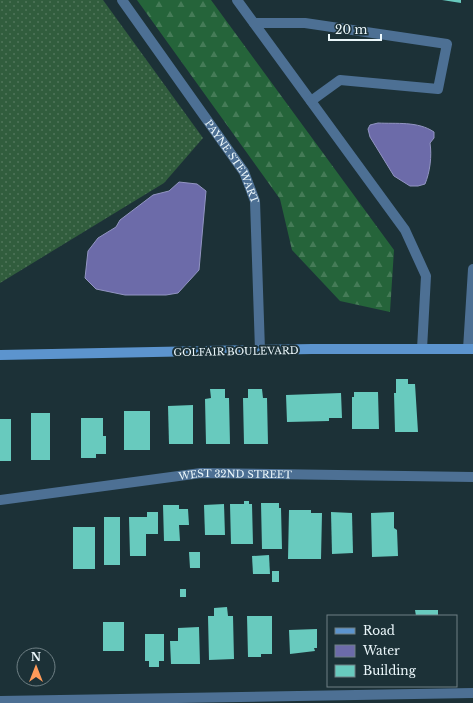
<svg xmlns="http://www.w3.org/2000/svg" width="473" height="703" font-family="'Libre Baskerville',serif">
  <defs>
    <pattern id="grass-dots" width="8" height="8" patternUnits="userSpaceOnUse"><rect width="8" height="8" fill="#315d3d"/><path d="M2 2h.1M6 6h.1" fill="none" stroke="#4f755a" stroke-width="1.8" stroke-linecap="round"/></pattern>
    <pattern id="forest-firs" width="22" height="20" patternUnits="userSpaceOnUse"><rect width="22" height="20" fill="#25643a"/><path d="M5 1l3.5 6h-7zM16 11l3.5 6h-7z" fill="#457b57"/></pattern>
  </defs>
  <rect width="100%" height="100%" fill="#1c3137"/>
  <path fill="url(#grass-dots)" d="M 0,0 L 103,0 L 203,138 L 164,183 L 0,283 Z"/>
  <path fill="url(#forest-firs)" d="M 137,0 L 211,0 L 394,250 L 390,312 L 340,301 L 292,250 L 280,199 Z"/>
  <g fill="#6c6ba9" stroke="#9295c2">
    <path d="M 378,123 C 396,124 418,121 434,132 L 434,138 L 430,143 C 432,156 430,172 425,184 L 418,186 L 410,186 L 394,176 L 370,137 L 368,129 L 370,125 Z"/>
    <path d="M 179,182 L 197,184 L 206,191 L 199,270 L 178,293 L 166,295 L 125,295 L 96,289 L 85,278 L 88,251 L 98,238 L 116,227 L 120,220 L 153,195 L 169,191 Z"/>
  </g>
  <g fill="#68cabe">
    <path d="M 442,0 L 461,0 L 461,3 Z"/>
    <path d="M 396,379 L 408,379 L 408,384 L 415,384 L 418,432 L 395,432 L 394,393 L 396,393 Z"/>
    <path d="M 210,389 L 225,389 L 225,398 L 229,398 L 230,444 L 206,444 L 205,399 L 211,398 Z"/>
    <path d="M 248,389 L 262,389 L 263,398 L 267,398 L 268,444 L 244,444 L 243,398 L 248,398 Z"/>
    <path d="M 354,392 L 378,392 L 379,429 L 352,429 L 352,397 L 354,397 Z"/>
    <path d="M 341,393 L 342,418 L 329,418 L 329,421 L 287,422 L 286,395 Z"/>
    <path d="M 193,405 L 193,444 L 169,444 L 168,406 Z"/>
    <rect x="124" y="411" width="26" height="39"/>
    <rect x="31" y="413" width="19" height="47"/>
    <path d="M 81,418 L 103,418 L 103,436 L 106,436 L 106,454 L 96,454 L 96,458 L 81,458 Z"/>
    <rect x="0" y="419" width="11" height="42"/>
    <path d="M 244,501 L 249,501 L 249,504 L 252,504 L 253,544 L 231,544 L 230,504 L 244,504 Z"/>
    <path d="M 261,503 L 279,503 L 279,508 L 281,508 L 282,549 L 262,549 Z"/>
    <path d="M 224,504 L 225,535 L 205,535 L 204,505 Z"/>
    <path d="M 163,505 L 179,505 L 179,509 L 188,509 L 189,525 L 179,525 L 180,541 L 164,541 Z"/>
    <path d="M 289,510 L 311,510 L 311,513 L 322,513 L 321,559 L 288,559 Z"/>
    <path d="M 147,512 L 158,512 L 158,534 L 146,534 L 146,556 L 130,556 L 129,517 L 147,517 Z"/>
    <path d="M 331,512 L 352,513 L 353,553 L 332,554 Z"/>
    <path d="M 394,512 L 394,528 L 397,530 L 398,556 L 372,557 L 371,513 Z"/>
    <rect x="104" y="517" width="16" height="48"/>
    <rect x="73" y="527" width="22" height="42"/>
    <path d="M 189,552 L 200,552 L 200,568 L 190,568 Z"/>
    <path d="M 269,555 L 270,574 L 253,574 L 252,556 Z"/>
    <rect x="272" y="571" width="7" height="11"/>
    <rect x="180" y="589" width="6" height="8"/>
    <path d="M 227,607 L 228,616 L 233,616 L 234,659 L 209,660 L 208,616 L 214,616 L 214,608 Z"/>
    <path d="M 415,610 L 438,610 L 438,616 L 416,616 Z"/>
    <path d="M 247,616 L 272,616 L 272,654 L 261,654 L 261,657 L 248,657 Z"/>
    <rect x="103" y="622" width="21" height="29"/>
    <path d="M 199,627 L 200,664 L 171,664 L 170,641 L 178,641 L 178,628 Z"/>
    <path d="M 317,629 L 317,648 L 314,648 L 315,651 L 290,654 L 289,630 Z"/>
    <path d="M 145,634 L 164,634 L 164,661 L 159,661 L 159,667 L 149,667 L 149,661 L 145,661 Z"/>
  </g>
  <g fill="none" stroke-linecap="round" stroke-linejoin="round">
    <g stroke="#4d7094" stroke-width="10">
      <path d="M 237,0 L 405,230 L 426,276 L 422,349"/>
      <path d="M 254,23 L 305,23 L 447,44 L 438,89 L 340,80 L 311,101"/>
      <path d="M 468,349 L 473,269"/>
    </g>
    <g stroke="#4d7094" stroke-width="10">
      <path id="s1" d="M 122,0 L 244,172 L 255,201 L 260,350"/>
      <path id="s2" d="M 0,500 L 201,473 L 473,477"/>
      <path d="M 0,701 L 473,693"/>
    </g>
    <path stroke="#5c94ce" stroke-width="10" d="M 0,355 L 312,349 L 473,349"/>
  </g>
  <g text-anchor="middle" stroke-width="4" stroke-linejoin="round" paint-order="stroke">
    <g font-size="10" fill="#ebf7fb" stroke="#1c3137">
      <text dy="4" stroke="none"><textPath href="#s1" startOffset="196">PAYNE STEWART</textPath></text>
      <text transform="translate(236 351) rotate(-1)" y="4">GOLFAIR BOULEVARD</text>
      <text dy="4" stroke="none"><textPath href="#s2" startOffset="237">WEST 32ND STREET</textPath></text>
    </g>
  </g>
  <rect x="327" y="615" width="130" height="72" fill="#1c3137" stroke="#6f8085"/>
  <rect x="335" y="628" width="20" height="6" fill="#5c94ce" stroke="#6f8085"/>
  <text x="363" y="635" font-size="12" fill="#ebf7fb">Road</text>
  <rect x="335" y="645" width="20" height="12" fill="#6c6ba9" stroke="#6f8085"/>
  <text x="363" y="655" font-size="12" fill="#ebf7fb">Water</text>
  <rect x="335" y="665" width="20" height="12" fill="#68cabe" stroke="#6f8085"/>
  <text x="363" y="675" font-size="12" fill="#ebf7fb">Building</text>
  <g transform="translate(36 667)"><circle r="19" fill="#1c3137" stroke="#6f8085"/>
  <path d="M0-3L7 15L0 10L-7 15Z" fill="#ff9b5a"/>
  <text y="-6" font-size="11" font-weight="bold" text-anchor="middle" fill="#ebf7fb">N</text>
  </g>
  <path d="M329 34v6h52v-6" fill="none" stroke="#ebf7fb" stroke-width="2"/>
  <text x="335" y="34" font-size="12" fill="#ebf7fb" stroke="#1c3137" stroke-width="3" paint-order="stroke">20 m</text>
</svg>
